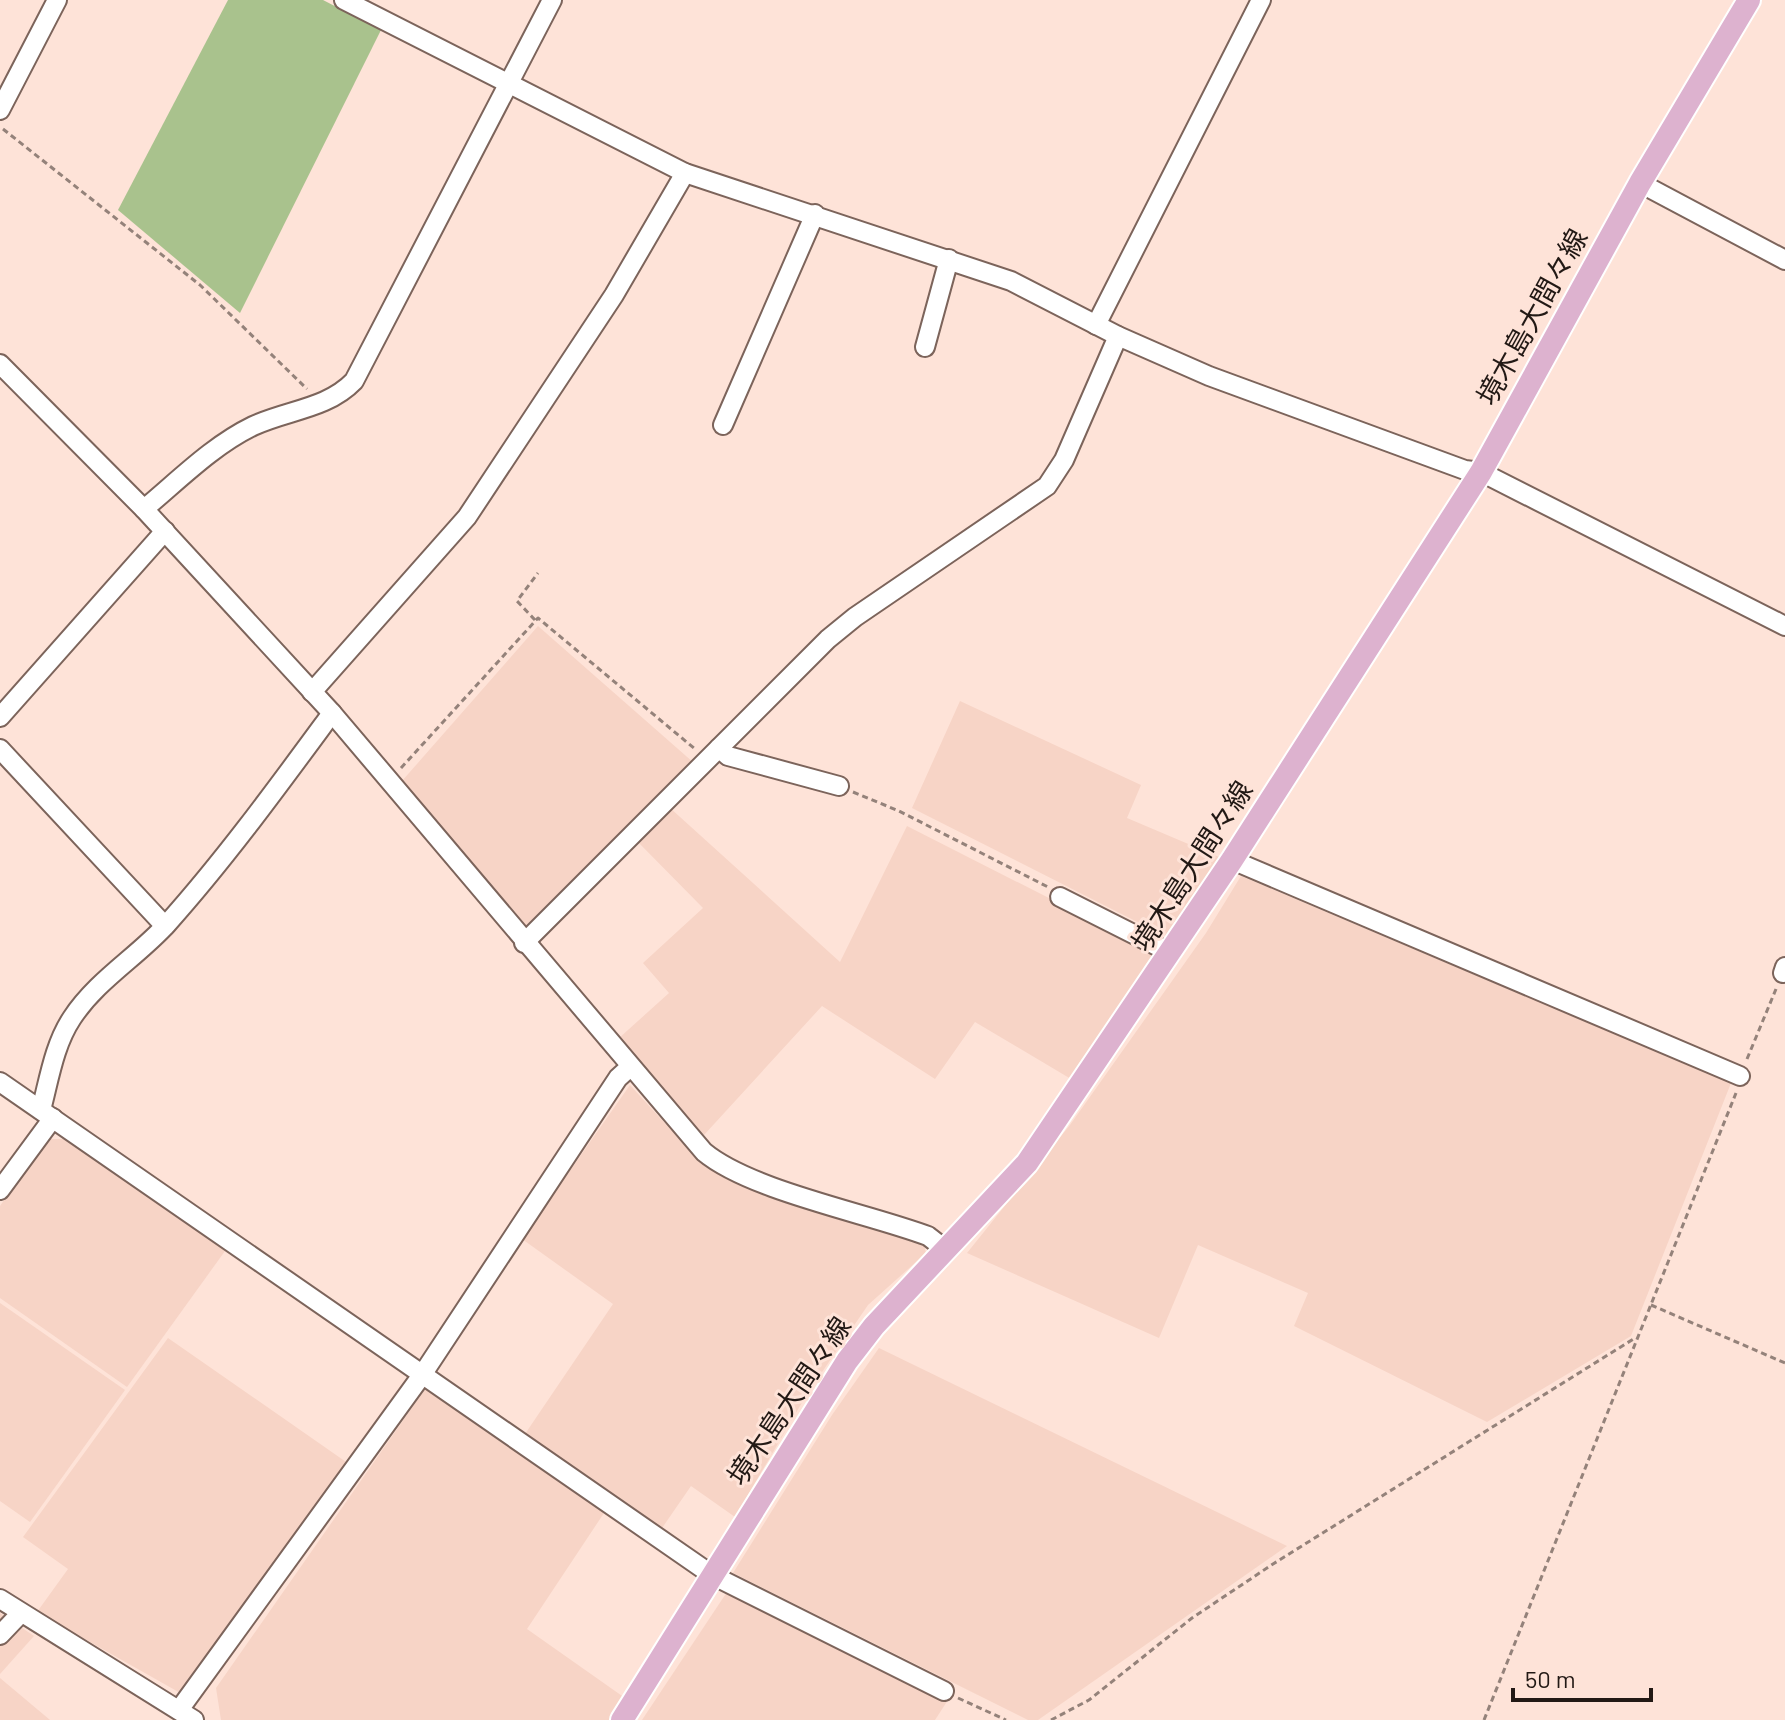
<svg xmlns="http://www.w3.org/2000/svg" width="1785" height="1720" font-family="Barlow,'Noto Sans JP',sans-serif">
  <rect width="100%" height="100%" fill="#fee3d8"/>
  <g fill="#f7d4c6">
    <path d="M 538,626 L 694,763 L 524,931 L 402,781 Z"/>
    <path d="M 960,701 L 1141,785 L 1127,818 L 1219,857 L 1167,937 L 912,808 Z"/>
    <path d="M 669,807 L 840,962 L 907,826 L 1157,953 L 1071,1079 L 975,1022 L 935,1079 L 822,1006 L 704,1135 L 618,1039 L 669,993 L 643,963 L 703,908 L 635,839 Z"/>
    <path d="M 1241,876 L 1731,1083 L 1631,1336 L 1487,1422 L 1294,1326 L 1308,1293 L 1198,1245 L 1159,1338 L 967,1253 L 1070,1125 L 1206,933 Z"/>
    <path d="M 630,1085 L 703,1165 L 741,1185 L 924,1245 L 926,1253 L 868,1305 L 807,1394 L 735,1517 L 691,1486 L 660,1531 L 525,1434 L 613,1304 L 522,1239 Z"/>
    <path d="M 46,1139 L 74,1139 L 225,1251 L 127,1387 L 0,1298 L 0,1206 Z"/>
    <path d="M 0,1303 L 125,1390 L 30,1522 L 0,1501 Z"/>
    <path d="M 168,1338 L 349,1464 L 182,1694 L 37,1612 L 68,1569 L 23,1537 Z"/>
    <path d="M 879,1348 L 1287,1546 L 1038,1720 L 1028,1720 L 733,1573 L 832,1415 Z"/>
    <path d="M 425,1389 L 604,1513 L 527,1629 L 625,1698 L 610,1720 L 221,1720 L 216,1688 Z"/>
    <path d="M 727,1592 L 948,1700 L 935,1720 L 642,1720 Z"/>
    <path d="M 0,1613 L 34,1636 L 0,1674 Z"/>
    <path d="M 0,1678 L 50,1720 L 0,1720 Z"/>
  </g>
  <path fill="#a9c28d" d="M 228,0 L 323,0 L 381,30 L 240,313 L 118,210 Z"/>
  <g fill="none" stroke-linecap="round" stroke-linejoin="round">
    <defs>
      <g id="minor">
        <path d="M 344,0 L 685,173 L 1011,281 L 1118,336 L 1209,376 L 1465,470 L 1481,472 L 1785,626"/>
        <path d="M 0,110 L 57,0"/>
        <path d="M 1640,183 L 1785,260"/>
        <path d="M 1096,325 L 1261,0"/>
        <path d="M 925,347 L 949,259"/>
        <path d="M 0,364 L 144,509 L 332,713 L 704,1152 C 751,1191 867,1213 928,1236 L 946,1250"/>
        <path d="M 723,425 L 815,214"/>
        <path d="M 144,509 C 179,480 212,446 253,426 C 287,410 327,409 354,381 L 552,0"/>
        <path d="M 312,692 L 467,517 L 614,295 L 685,173"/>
        <path d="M 0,717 L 165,531"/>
        <path d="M 719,748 L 728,756 L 839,786"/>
        <path d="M 0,749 L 165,926"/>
        <path d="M 1232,860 L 1740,1076"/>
        <path d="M 1060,897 L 1171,953"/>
        <path d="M 524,943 L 828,639 L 855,617 L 1047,486 L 1064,460 L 1118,336"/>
        <path d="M 1783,973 L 1785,967"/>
        <path d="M 0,1082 L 712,1575 L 944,1691"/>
        <path d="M 41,1110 C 49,1080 54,1045 72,1018 C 97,980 137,957 167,924 C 226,858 279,785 332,713"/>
        <path d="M 0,1190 L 53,1118"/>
        <path d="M 0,1599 L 194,1720"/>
        <path d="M 0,1635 L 21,1613"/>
        <path d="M 179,1710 L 422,1375 L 618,1078 L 629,1068"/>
      </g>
      <path id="major" d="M 622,1720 L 847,1361 L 874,1326 L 1027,1163 L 1232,860 L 1481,472 L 1640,183 L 1749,0"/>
    </defs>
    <use href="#minor" stroke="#7c645b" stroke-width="22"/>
    <use href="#major" stroke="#fff" stroke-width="26"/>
    <g stroke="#94827a" stroke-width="3" stroke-dasharray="6 4" stroke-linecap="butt">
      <path d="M 3,129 L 200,285 L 307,389"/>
      <path d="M 535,620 L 517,601 L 538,573"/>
      <path d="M 401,768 L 538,618 L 695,749"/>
      <path d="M 853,792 L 899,811 L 1048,887"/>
      <path d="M 1747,1059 L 1776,989"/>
      <path d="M 1651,1305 L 1785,1363"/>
      <path d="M 958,1698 L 1006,1720"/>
      <path d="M 1051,1720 L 1089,1700 L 1192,1618 L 1273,1564 L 1635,1338"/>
      <path d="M 1484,1720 L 1736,1093"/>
    </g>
    <use href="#minor" stroke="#fff" stroke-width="18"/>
    <use href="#major" stroke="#ddb2cf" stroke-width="22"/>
  </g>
  <g text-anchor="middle" stroke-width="6" stroke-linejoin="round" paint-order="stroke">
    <g font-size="28" fill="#221915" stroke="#fee3d8">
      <text transform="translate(1532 317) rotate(-61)" y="10">境木島大間々線</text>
      <text transform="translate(1192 866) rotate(-57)" y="10">境木島大間々線</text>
      <text transform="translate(789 1401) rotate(-56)" y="10">境木島大間々線</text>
    </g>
  </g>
  <path d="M1513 1688v12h138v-12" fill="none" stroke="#221915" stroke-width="4"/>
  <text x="1525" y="1688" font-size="24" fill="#221915" stroke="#fee3d8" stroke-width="6" paint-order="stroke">50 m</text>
</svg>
